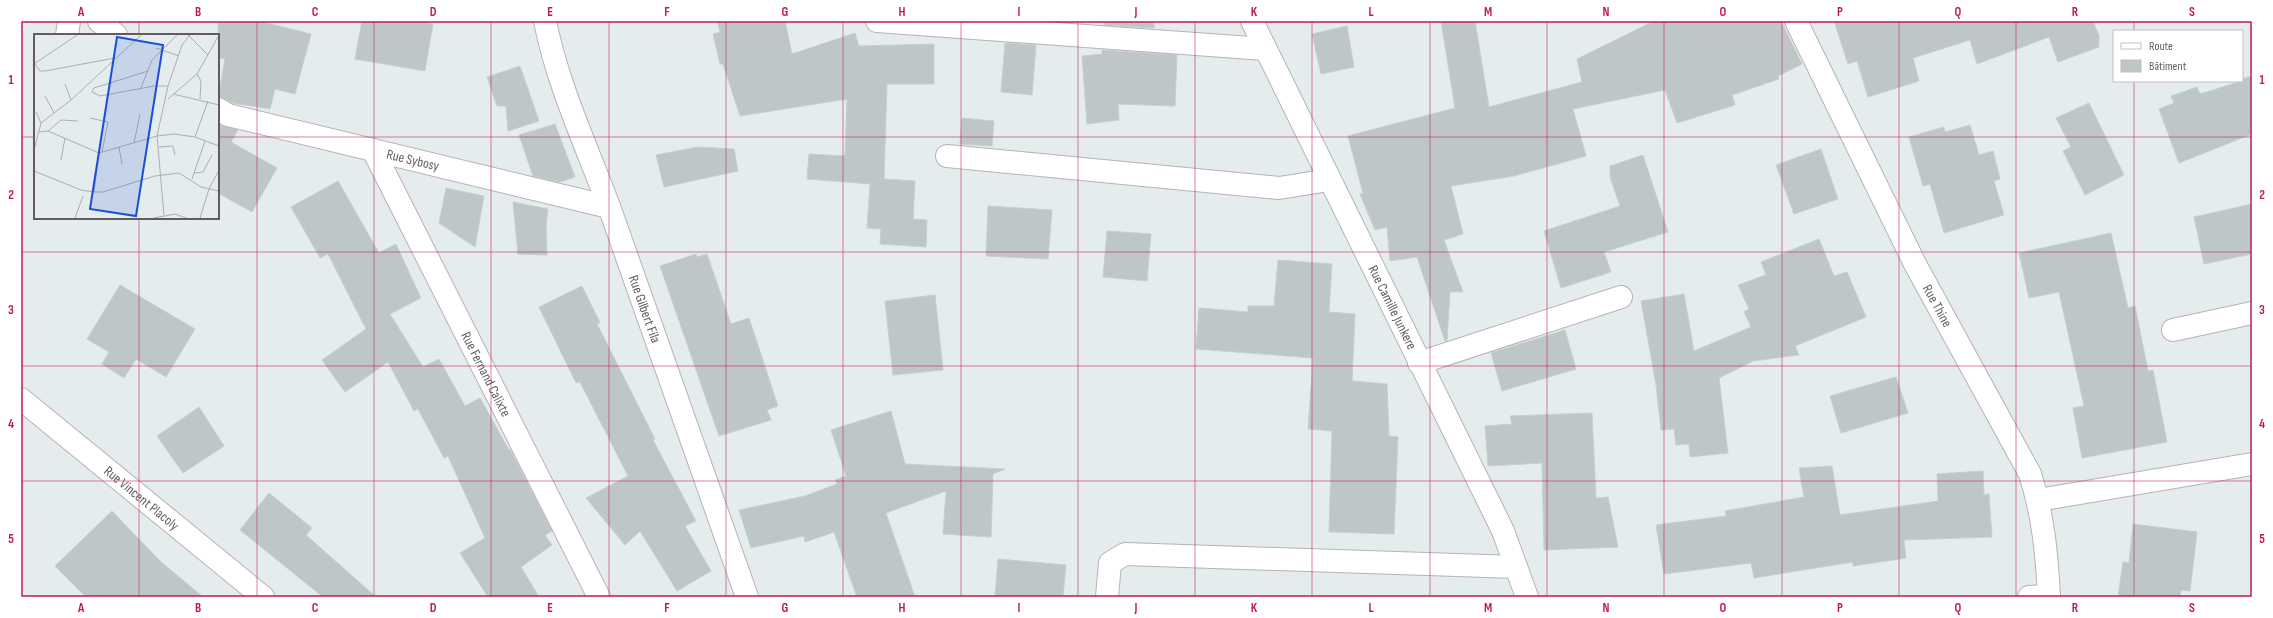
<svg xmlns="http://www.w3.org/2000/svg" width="2273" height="618" font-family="'Sofia Sans Condensed',sans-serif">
  <rect width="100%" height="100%" fill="#e4ecee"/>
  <g fill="#bec6c7" stroke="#c3d1d3">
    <path d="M 218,21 L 259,21 L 311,34 L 295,94 L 275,89 L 270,109 L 233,103 L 218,97 L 225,59 L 218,58 Z"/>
    <path d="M 362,21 L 419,21 L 433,24 L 425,71 L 355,59 Z"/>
    <path d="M 717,21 L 785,21 L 792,54 L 855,33 L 859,46 L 934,44 L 934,84 L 887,84 L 884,179 L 915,181 L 913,219 L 927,220 L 926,247 L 880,244 L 881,229 L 867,228 L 870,184 L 807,179 L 809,154 L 845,156 L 847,99 L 740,116 L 723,64 L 720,64 L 713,34 L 720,32 Z"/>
    <path d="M 1104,21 L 1147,21 L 1147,23 L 1154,23 L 1154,28 L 1104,25 Z"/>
    <path d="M 1441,21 L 1475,21 L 1489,107 L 1582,82 L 1577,59 L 1654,21 L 1781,21 L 1802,64 L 1778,76 L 1779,79 L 1732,95 L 1735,105 L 1677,123 L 1665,90 L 1573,109 L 1586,156 L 1514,176 L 1451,186 L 1463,234 L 1444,240 L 1463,292 L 1450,292 L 1447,341 L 1445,341 L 1417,257 L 1390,261 L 1387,227 L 1375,230 L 1360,194 L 1363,193 L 1348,136 L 1455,108 Z"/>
    <path d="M 1834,21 L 2093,21 L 2099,36 L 2099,47 L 2058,62 L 2049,37 L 1977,64 L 1970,40 L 1913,58 L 1919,81 L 1868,97 L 1857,61 L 1848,64 Z"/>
    <path d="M 1347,26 L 1354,67 L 1321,74 L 1312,34 Z"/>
    <path d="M 1005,43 L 1036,45 L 1032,95 L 1001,92 Z"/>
    <path d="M 1102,50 L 1177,55 L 1175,106 L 1118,104 L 1119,120 L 1087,124 L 1082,56 L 1102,54 Z"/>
    <path d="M 520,66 L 539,121 L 508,131 L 506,106 L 497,106 L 487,77 Z"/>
    <path d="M 2252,76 L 2252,134 L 2179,163 L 2159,109 L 2174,103 L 2171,96 L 2197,87 L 2200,94 L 2242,81 L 2242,79 Z"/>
    <path d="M 2089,103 L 2124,175 L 2085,195 L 2063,151 L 2071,147 L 2056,118 Z"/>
    <path d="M 962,118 L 994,121 L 992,146 L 960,144 Z"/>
    <path d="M 218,124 L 238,130 L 231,142 L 277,168 L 252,212 L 218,193 Z"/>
    <path d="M 555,124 L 575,177 L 560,182 L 533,176 L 519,135 Z"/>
    <path d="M 1970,125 L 1979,155 L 1993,151 L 2000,179 L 1994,181 L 2004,215 L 1944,233 L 1930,184 L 1923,186 L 1909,137 L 1944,127 L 1945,132 Z"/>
    <path d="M 698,147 L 734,149 L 738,171 L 664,187 L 656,155 Z"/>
    <path d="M 1821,149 L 1838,199 L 1794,214 L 1776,165 Z"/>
    <path d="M 1643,155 L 1668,232 L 1604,252 L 1611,272 L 1561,288 L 1544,231 L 1620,206 L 1610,177 L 1610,166 Z"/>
    <path d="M 338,181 L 379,253 L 396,244 L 421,298 L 390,314 L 423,367 L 439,359 L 465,406 L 480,398 L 509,450 L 510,449 L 552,531 L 545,535 L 552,545 L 521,567 L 539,597 L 488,597 L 460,553 L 485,538 L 448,456 L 444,458 L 418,409 L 414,411 L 388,362 L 345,392 L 322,360 L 366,329 L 328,254 L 320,258 L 291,207 Z"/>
    <path d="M 446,188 L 484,196 L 475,247 L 439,223 Z"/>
    <path d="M 513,202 L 548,209 L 546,225 L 547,255 L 518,254 Z"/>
    <path d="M 2252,204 L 2252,254 L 2204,264 L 2194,217 Z"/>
    <path d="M 988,206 L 1052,210 L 1048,259 L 986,256 Z"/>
    <path d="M 1107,231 L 1151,234 L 1147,281 L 1103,277 Z"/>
    <path d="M 2111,233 L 2128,308 L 2135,306 L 2148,371 L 2153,370 L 2167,442 L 2082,458 L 2073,408 L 2084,406 L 2059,292 L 2029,298 L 2019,253 Z"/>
    <path d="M 1819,239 L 1834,276 L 1847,272 L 1866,317 L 1795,346 L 1799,355 L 1753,361 L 1719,378 L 1728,453 L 1690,457 L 1689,444 L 1676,445 L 1674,429 L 1661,430 L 1656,385 L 1641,301 L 1684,294 L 1694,351 L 1751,327 L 1744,312 L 1749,309 L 1738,285 L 1766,275 L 1761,262 Z"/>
    <path d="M 696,254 L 697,257 L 707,254 L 731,324 L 749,318 L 778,406 L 767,410 L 771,420 L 719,436 L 660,266 Z"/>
    <path d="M 1278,260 L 1332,264 L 1329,312 L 1355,314 L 1352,381 L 1387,384 L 1389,436 L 1398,437 L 1394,534 L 1329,532 L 1332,431 L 1308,429 L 1313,358 L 1196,349 L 1199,308 L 1248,312 L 1248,306 L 1274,306 Z"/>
    <path d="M 120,285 L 195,329 L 166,377 L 136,359 L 124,378 L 102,364 L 109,352 L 87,339 Z"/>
    <path d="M 582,286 L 600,323 L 597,324 L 655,439 L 653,440 L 696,521 L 685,526 L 711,571 L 677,591 L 640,531 L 625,545 L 586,498 L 628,476 L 580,382 L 576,383 L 539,307 Z"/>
    <path d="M 935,295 L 943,370 L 893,375 L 885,301 Z"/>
    <path d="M 1565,330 L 1576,369 L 1502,391 L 1491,353 Z"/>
    <path d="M 1896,377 L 1908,413 L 1841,433 L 1830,396 Z"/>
    <path d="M 199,407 L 224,446 L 183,473 L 157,436 Z"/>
    <path d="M 891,411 L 905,464 L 1005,469 L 993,474 L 991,537 L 943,534 L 946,491 L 886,513 L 915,597 L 857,597 L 834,532 L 805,542 L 804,536 L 751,548 L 739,510 L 805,496 L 837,484 L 835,480 L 846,476 L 831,430 Z"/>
    <path d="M 1592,413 L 1596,498 L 1608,497 L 1618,547 L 1544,550 L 1542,463 L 1488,466 L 1485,426 L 1512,424 L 1510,416 Z"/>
    <path d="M 1832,466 L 1840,515 L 1938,501 L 1937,474 L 1983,471 L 1984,495 L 1989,494 L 1992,537 L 1904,540 L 1906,558 L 1853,566 L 1853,562 L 1754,578 L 1751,563 L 1664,574 L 1656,525 L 1726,516 L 1725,511 L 1804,497 L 1799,468 Z"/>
    <path d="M 269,493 L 312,528 L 306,535 L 376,597 L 323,597 L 240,530 Z"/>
    <path d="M 112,511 L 160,561 L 203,597 L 86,597 L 55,566 Z"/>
    <path d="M 2133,524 L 2197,532 L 2190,591 L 2181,590 L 2180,597 L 2118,597 L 2123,562 L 2129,563 Z"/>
    <path d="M 998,559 L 1066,565 L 1063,597 L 995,597 Z"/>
  </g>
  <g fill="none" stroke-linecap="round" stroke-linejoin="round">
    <defs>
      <g id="minor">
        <path d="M 99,21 L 116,35"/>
        <path id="s1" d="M 545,21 C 558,87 588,149 611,212 C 656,341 702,469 747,597"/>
        <path d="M 877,21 L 1265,49"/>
        <path id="s2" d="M 1252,21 L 1503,531 L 1527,597"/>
        <path id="s3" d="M 1796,21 L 1915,264 L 2030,474 C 2043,514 2047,555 2049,597"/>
        <path d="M 67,35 L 69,21"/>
        <path id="s4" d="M 218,109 L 228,115 L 609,207"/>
        <path id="s5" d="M 373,150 L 599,597"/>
        <path d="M 947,156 L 1279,188 L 1329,180"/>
        <path d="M 2173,330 L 2252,313"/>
        <path d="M 1419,363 L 1621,297"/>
        <path id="s6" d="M 21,399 L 263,597"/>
        <path d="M 2038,500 L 2252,464"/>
        <path d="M 1107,597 L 1110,563 L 1125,554 L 1516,567"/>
        <path d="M 2029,597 L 2049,596"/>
      </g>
    </defs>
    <use href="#minor" stroke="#b9b2b2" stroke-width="24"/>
    <use href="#minor" stroke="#fff" stroke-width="22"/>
  </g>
  <path fill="none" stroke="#c2185b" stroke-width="1" stroke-opacity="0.55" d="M 139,21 L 139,35M 257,21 L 257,597M 374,21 L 374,597M 491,21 L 491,597M 609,21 L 609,597M 726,21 L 726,597M 843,21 L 843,597M 961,21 L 961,597M 1078,21 L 1078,597M 1195,21 L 1195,597M 1312,21 L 1312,597M 1430,21 L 1430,597M 1547,21 L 1547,597M 1664,21 L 1664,597M 1782,21 L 1782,597M 1899,21 L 1899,597M 2016,21 L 2016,597M 2134,21 L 2134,31M 2134,81 L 2134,597M 21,137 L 35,137M 218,137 L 2252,137M 139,218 L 139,597M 21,252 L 2252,252M 21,366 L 2252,366M 21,481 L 2252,481"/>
  <g text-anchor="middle" stroke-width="4" stroke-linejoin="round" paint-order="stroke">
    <g font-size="14" fill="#645c5c" stroke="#fff">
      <text dy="5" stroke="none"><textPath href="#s4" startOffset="202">Rue Sybosy</textPath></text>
      <text dy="5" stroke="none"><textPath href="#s3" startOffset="318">Rue Thine</textPath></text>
      <text dy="5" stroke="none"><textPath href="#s2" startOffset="319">Rue Camille Junkere</textPath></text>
      <text dy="5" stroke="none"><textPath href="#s1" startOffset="305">Rue Gilbert Fila</textPath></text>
      <text dy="5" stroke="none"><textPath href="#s5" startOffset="251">Rue Fernand Calixte</textPath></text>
      <text dy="5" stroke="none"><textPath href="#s6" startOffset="156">Rue Vincent Placoly</textPath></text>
    </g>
  </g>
  <g transform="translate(34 34)">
    <rect width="185" height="185" fill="#e4ecee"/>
    <path fill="none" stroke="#adaeb0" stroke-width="1" d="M 154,1 L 174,21M 122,14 L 145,22M 0,30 L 43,1M 1,30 L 6,37 L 11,37 L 81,24M 114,37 L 60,54 L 58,58 L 66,62 L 120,52 L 134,52M 163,40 L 167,47 L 166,65M 31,50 L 37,66M 107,54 L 118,26 L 143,1M 139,60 L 185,71M 11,62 L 20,79M 134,65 L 163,40 L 185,1M 2,78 L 7,89M 56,84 L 74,88 L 68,118M 14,97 L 27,86 L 44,87M 4,98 L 14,97 L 65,119 L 123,102 L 140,100 L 161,103 L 185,112M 161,103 L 174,67M 100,109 L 106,80M 85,113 L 88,130M 125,113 L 139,112 L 141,121M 0,116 L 7,89 L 37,66 L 107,1M 27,126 L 31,104M 0,137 L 47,156 L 60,158 L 69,158 L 121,142 L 145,139 L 167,153 L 185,157M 160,139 L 169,138 L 178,121M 158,145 L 171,107M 60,158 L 65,119M 130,181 L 123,102 L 134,52 L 148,11 L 156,1M 41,184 L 49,162M 120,184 L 141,180 L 152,184M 166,184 L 175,155 L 185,136"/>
    <path fill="#1d4ed8" fill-opacity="0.15" stroke="#1d4ed8" stroke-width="2" d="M 83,3 L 129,11 L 102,182 L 56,175 Z"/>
    <rect width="185" height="185" fill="none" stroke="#645c5c" stroke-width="2"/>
  </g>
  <rect width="2273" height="618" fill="none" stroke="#ffffff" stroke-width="44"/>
  <rect x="2113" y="30" width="130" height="52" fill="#ffffff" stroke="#c1bebe"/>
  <rect x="2121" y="43" width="20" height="6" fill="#ffffff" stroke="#c1bebe"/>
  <text x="2149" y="50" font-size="12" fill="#645c5c">Route</text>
  <rect x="2121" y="60" width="20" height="12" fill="#bec6c7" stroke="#c1bebe"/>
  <text x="2149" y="70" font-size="12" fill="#645c5c">Bâtiment</text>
  <rect x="22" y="22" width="2229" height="574" fill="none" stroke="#c2185b" stroke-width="1.5"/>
  <g font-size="13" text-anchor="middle" font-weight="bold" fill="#c2185b">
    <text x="81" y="16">A</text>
    <text x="198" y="16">B</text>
    <text x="315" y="16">C</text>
    <text x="433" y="16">D</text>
    <text x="550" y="16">E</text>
    <text x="667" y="16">F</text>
    <text x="785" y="16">G</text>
    <text x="902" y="16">H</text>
    <text x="1019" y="16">I</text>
    <text x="1136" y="16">J</text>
    <text x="1254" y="16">K</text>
    <text x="1371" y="16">L</text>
    <text x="1488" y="16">M</text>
    <text x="1606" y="16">N</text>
    <text x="1723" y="16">O</text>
    <text x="1840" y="16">P</text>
    <text x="1958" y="16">Q</text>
    <text x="2075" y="16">R</text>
    <text x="2192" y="16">S</text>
    <text x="11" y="84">1</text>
    <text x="2262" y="84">1</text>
    <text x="11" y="199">2</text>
    <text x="2262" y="199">2</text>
    <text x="11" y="314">3</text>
    <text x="2262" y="314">3</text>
    <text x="11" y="428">4</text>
    <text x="2262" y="428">4</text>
    <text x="11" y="543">5</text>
    <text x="2262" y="543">5</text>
    <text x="81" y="612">A</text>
    <text x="198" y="612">B</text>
    <text x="315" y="612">C</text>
    <text x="433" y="612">D</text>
    <text x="550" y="612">E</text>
    <text x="667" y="612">F</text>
    <text x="785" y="612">G</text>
    <text x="902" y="612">H</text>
    <text x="1019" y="612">I</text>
    <text x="1136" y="612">J</text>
    <text x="1254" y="612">K</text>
    <text x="1371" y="612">L</text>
    <text x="1488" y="612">M</text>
    <text x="1606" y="612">N</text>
    <text x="1723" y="612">O</text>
    <text x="1840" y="612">P</text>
    <text x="1958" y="612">Q</text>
    <text x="2075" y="612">R</text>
    <text x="2192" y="612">S</text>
  </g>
</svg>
